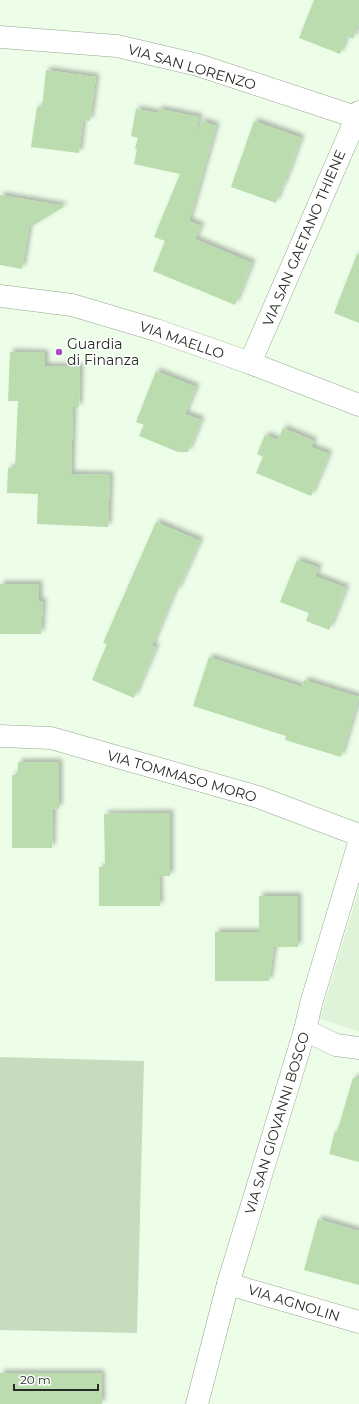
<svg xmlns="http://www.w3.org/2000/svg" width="359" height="1404" font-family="Montserrat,sans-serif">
  <defs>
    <filter id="shadow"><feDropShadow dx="3.5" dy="-3.5" stdDeviation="2" flood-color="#0004"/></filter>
  </defs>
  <rect width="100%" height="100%" fill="#edfee8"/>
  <path fill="#def3d7" d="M 359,889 L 359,1031 L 320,1019 Z"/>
  <path fill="#c6dcbf" d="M 0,1057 L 144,1061 L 137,1333 L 0,1330 Z"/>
  <g fill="#badcae" filter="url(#shadow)">
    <path d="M 314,0 L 359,0 L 359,24 L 353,39 L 347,36 L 340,54 L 299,38 Z"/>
    <path d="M 46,70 L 96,77 L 90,121 L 83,120 L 79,153 L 31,147 L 37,107 L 42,107 Z"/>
    <path d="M 136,109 L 158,113 L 159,109 L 199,117 L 195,138 L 202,121 L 216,126 L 189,221 L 201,226 L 195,239 L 252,263 L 235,305 L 153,271 L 165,241 L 154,237 L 180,174 L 134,164 L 137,149 L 135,148 L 138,138 L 131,136 Z"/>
    <path d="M 254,121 L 301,138 L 283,187 L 282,186 L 276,203 L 231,187 Z"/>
    <path d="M 0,195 L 65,206 L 29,228 L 22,269 L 0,265 Z"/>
    <path d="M 357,254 L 359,254 L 359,323 L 334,313 Z"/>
    <path d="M 10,352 L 45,353 L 45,366 L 80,367 L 79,407 L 73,407 L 71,474 L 110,475 L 108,527 L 37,524 L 38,494 L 7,493 L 8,468 L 15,468 L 18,401 L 8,401 Z"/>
    <path d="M 156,371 L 196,387 L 185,414 L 201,420 L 188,452 L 178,452 L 139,436 L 144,425 L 136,422 Z"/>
    <path d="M 283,428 L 314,441 L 311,447 L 329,454 L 311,496 L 256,473 L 263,457 L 257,454 L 265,435 L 278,440 Z"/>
    <path d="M 156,522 L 200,541 L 177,591 L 175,590 L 152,646 L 156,647 L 134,698 L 92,680 L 107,644 L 103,643 Z"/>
    <path d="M 297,560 L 319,568 L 315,576 L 346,588 L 329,630 L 306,621 L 309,613 L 280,602 Z"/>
    <path d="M 0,584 L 39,584 L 39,601 L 43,601 L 41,634 L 0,634 Z"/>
    <path d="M 209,657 L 302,687 L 304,680 L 359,697 L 341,757 L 285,740 L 286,736 L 193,706 Z"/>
    <path d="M 18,762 L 59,762 L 59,809 L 53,808 L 52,848 L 12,848 L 12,775 L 18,775 Z"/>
    <path d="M 170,813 L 170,876 L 159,876 L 160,906 L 99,906 L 99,867 L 105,867 L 104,814 Z"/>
    <path d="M 259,896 L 298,896 L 298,947 L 274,947 L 269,981 L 215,981 L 215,932 L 259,932 Z"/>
    <path d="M 353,1078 L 359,1078 L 359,1162 L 329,1154 L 335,1131 L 337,1132 Z"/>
    <path d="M 318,1219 L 359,1231 L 359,1285 L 304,1270 Z"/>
    <path d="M 0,1373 L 101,1373 L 102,1404 L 0,1404 Z"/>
  </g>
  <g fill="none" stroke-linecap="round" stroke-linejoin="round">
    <defs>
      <g id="minor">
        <path d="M 0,37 L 117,46 L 198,65 L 356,117"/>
        <path d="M 0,296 L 72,305 L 156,330 L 250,363 L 359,405"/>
        <path d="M 250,363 L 359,112"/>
        <path d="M 0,736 L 51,738 L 258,797 L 359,835"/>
        <path d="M 305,1030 L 336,1045 L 359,1048"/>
        <path d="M 228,1284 L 359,1322"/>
        <path d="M 197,1404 L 228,1284 L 305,1030 L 311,1004 L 359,843"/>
      </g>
    </defs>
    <use href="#minor" stroke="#95a490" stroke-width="23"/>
    <use href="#minor" stroke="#fff" stroke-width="22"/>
  </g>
  <circle fill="#a34fbd" stroke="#fff" stroke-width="1.5" cx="59" cy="352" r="4"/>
  <g text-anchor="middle" stroke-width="3" stroke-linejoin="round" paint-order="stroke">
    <g font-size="14" fill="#252b23" stroke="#fff">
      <text transform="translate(192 67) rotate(16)" y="5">VIA SAN LORENZO</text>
      <text transform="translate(304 238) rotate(-67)" y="5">VIA SAN GAETANO THIENE</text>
      <text transform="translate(182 340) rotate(19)" y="5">VIA MAELLO</text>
      <text transform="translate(182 776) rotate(16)" y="5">VIA TOMMASO MORO</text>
      <text transform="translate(277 1123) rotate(-73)" y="5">VIA SAN GIOVANNI BOSCO</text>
      <text transform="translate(294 1303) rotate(17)" y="5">VIA AGNOLIN</text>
    </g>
    <g font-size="14" fill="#252b23" stroke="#fff" text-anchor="start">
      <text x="67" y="349">Guardia<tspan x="67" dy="16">di Finanza</tspan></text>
    </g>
  </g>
  <path d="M14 1384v6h84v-6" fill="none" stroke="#252b23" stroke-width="2"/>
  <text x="20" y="1384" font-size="12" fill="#252b23" stroke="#ffffff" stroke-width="3" paint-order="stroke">20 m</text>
</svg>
